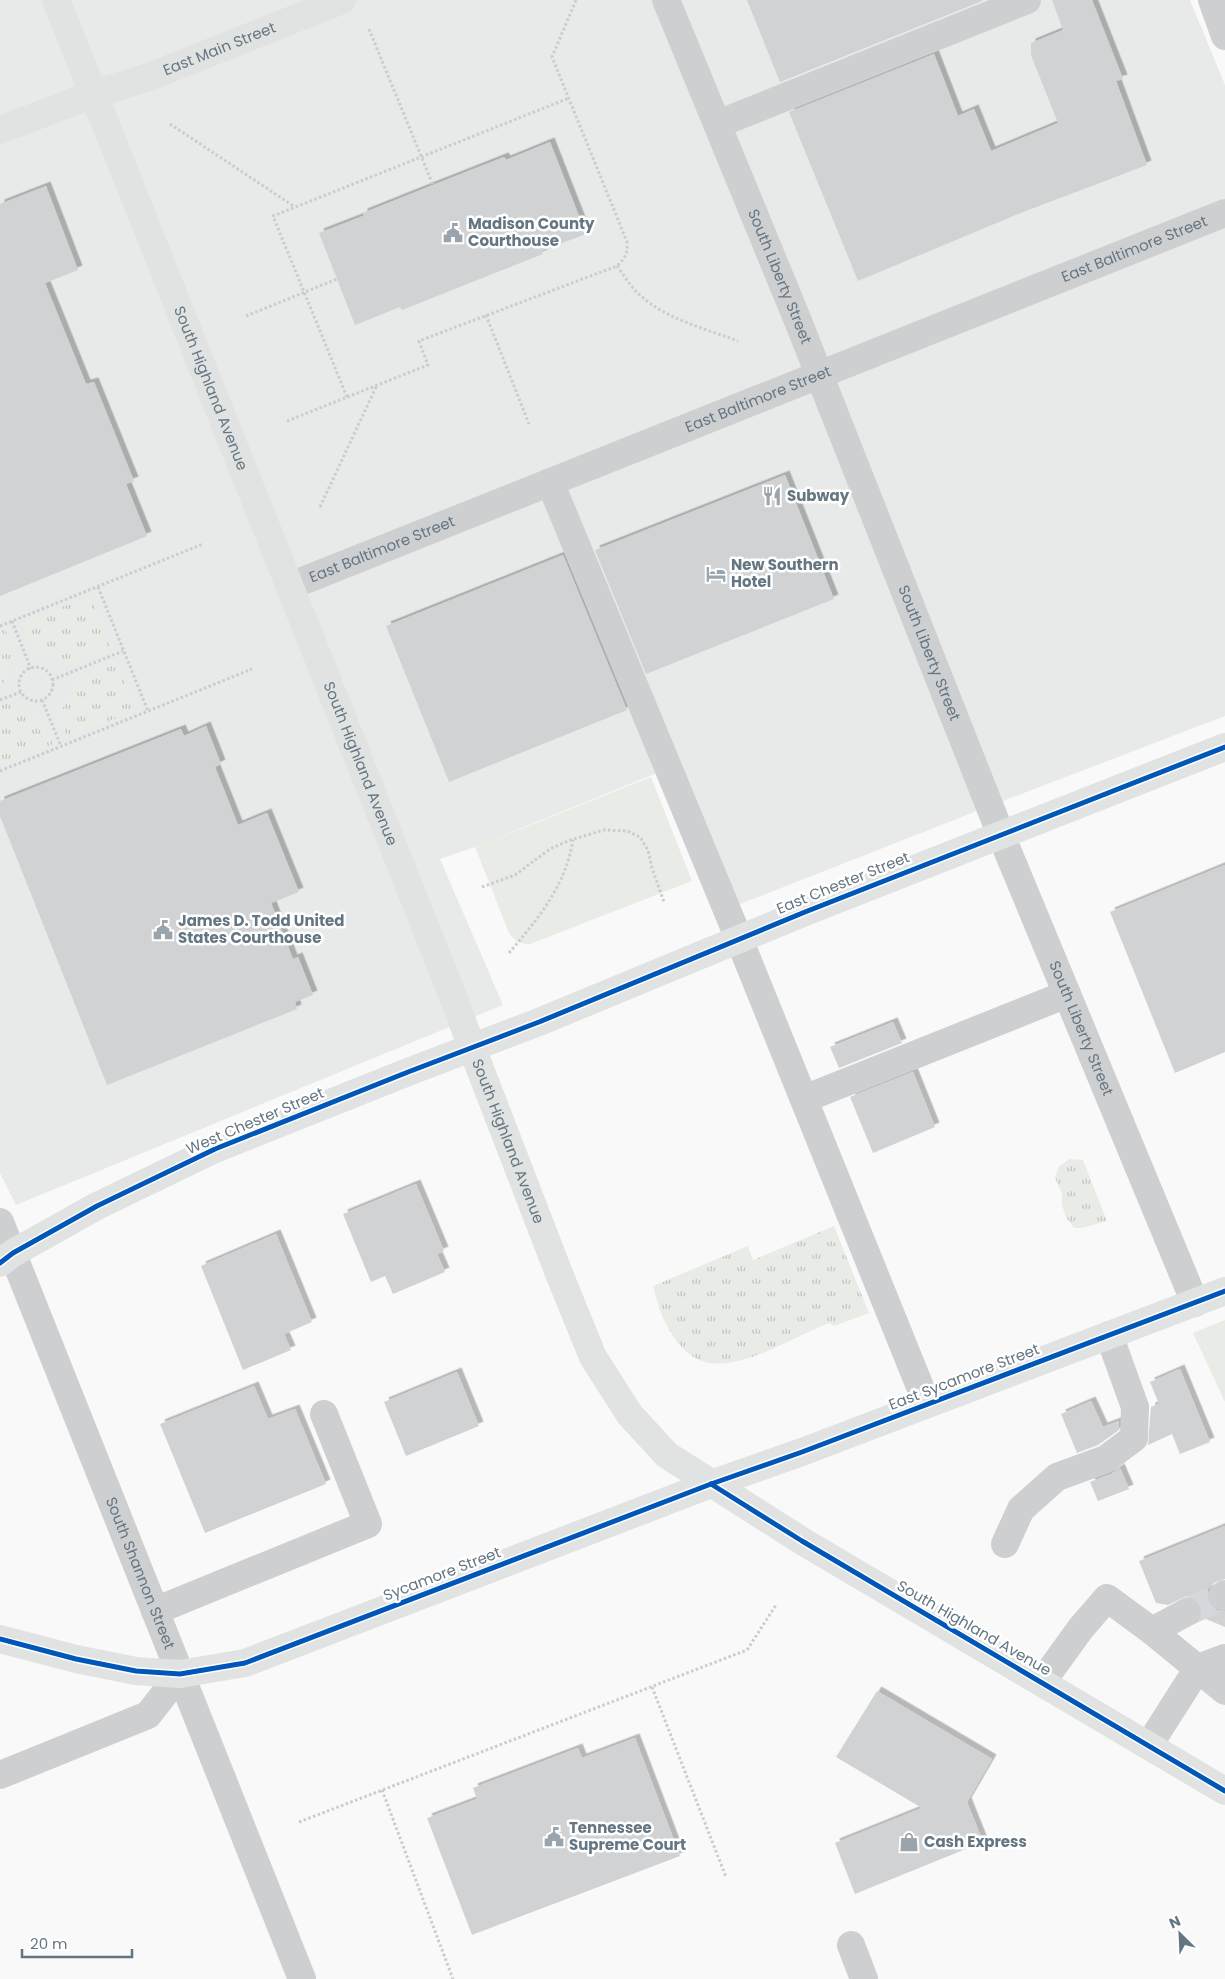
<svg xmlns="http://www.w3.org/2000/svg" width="1225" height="1979" font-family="Poppins,sans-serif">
  <defs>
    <pattern id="grass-tufts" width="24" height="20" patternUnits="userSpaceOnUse" patternTransform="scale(1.25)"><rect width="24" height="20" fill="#e8ebe6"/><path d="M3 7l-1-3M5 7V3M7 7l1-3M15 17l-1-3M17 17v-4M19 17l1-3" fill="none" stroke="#c0c3c0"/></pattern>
    <filter id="shadow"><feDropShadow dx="4.5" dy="-4.5" stdDeviation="0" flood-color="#0004"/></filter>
  </defs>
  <rect width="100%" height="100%" fill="#f9f9f9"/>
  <path fill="#e8e9e9" d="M 0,0 L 1190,0 L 1225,85 L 1225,716 L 977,811 L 735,906 L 677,765 L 475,847 L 440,859 L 503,1005 L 16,1205 L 0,1173 Z"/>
  <g fill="url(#grass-tufts)">
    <path d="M 90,596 L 110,648 L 67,665 L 50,652 L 33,651 L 22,622 Z"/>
    <path d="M 5,629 L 17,657 L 6,670 L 2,690 L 0,691 L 0,631 Z"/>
    <path d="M 116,662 L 135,711 L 67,737 L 57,714 L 69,701 L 73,680 Z"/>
    <path d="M 7,703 L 24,715 L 41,716 L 53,744 L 0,765 L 0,705 Z"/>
    <path d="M 1070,1159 L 1083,1160 L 1107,1221 L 1082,1228 L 1074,1228 L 1066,1217 L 1062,1205 L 1062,1194 L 1055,1178 L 1059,1166 Z"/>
    <path d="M 834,1226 L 869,1313 L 834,1326 L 829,1323 C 797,1335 737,1374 702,1361 C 685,1355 675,1340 667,1326 C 660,1314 657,1299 653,1286 L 748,1246 L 753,1260 Z"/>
  </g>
  <g fill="#e8ebe6">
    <path d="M 651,777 L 692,881 L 530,944 C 520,944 515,942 509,933 L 475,847 Z"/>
    <path d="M 1225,1320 L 1225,1402 L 1193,1333 Z"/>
  </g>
  <g fill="#d0d2d3" filter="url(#shadow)">
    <path d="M 747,0 L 982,0 L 982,1 L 780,82 Z"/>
    <path d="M 1052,0 L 1092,0 L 1123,79 L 1116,81 L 1147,165 L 1018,214 L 858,281 L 789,112 L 934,54 L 958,116 L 974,109 L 991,151 L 1058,123 L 1031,55 L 1031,43 L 1063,30 Z"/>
    <path d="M 550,142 L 586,234 L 541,251 L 543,254 L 402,310 L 400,307 L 355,325 L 319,233 L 363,216 L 363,213 L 433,185 L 504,157 L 506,160 Z"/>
    <path d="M 46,186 L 78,270 L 45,283 L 86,384 L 94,382 L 134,481 L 126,484 L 147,536 L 0,596 L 0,204 Z"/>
    <path d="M 785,475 L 834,599 L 646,674 L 595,550 Z"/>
    <path d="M 563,555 L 627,710 L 449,782 L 386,626 Z"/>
    <path d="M 206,726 L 221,764 L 215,767 L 238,825 L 267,813 L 299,892 L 271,903 L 293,959 L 298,957 L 313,995 L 295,1002 L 297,1009 L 107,1085 L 0,816 L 0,801 L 181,729 L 184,736 Z"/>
    <path d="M 1225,865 L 1225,1052 L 1175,1073 L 1110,912 Z"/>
    <path d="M 893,1022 L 902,1043 L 839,1068 L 830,1047 Z"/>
    <path d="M 913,1072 L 935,1127 L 873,1153 L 850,1097 Z"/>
    <path d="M 416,1184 L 444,1251 L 437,1254 L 445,1272 L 393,1294 L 385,1276 L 371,1282 L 343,1214 Z"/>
    <path d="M 276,1234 L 312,1322 L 284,1334 L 291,1350 L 243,1370 L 201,1266 Z"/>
    <path d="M 1180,1369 L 1210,1442 L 1180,1454 L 1172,1434 L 1148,1445 L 1151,1407 L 1159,1404 L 1150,1382 Z"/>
    <path d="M 457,1372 L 479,1426 L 406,1456 L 384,1402 Z"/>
    <path d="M 254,1386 L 268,1419 L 295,1409 L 326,1484 L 205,1533 L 160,1424 Z"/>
    <path d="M 1091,1401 L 1103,1427 L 1119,1421 L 1119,1430 L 1098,1445 L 1077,1453 L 1061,1414 Z"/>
    <path d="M 1120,1468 L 1129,1489 L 1098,1501 L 1090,1482 L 1111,1474 Z"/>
    <path d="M 1225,1526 L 1225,1579 L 1213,1583 L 1208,1589 L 1206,1597 L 1209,1604 L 1215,1610 L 1225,1611 L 1225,1627 L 1201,1617 L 1203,1612 L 1201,1605 L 1195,1598 L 1187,1596 L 1168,1605 L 1156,1603 L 1139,1561 Z"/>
    <path d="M 877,1691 L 992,1759 L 967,1802 L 983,1842 L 855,1894 L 835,1843 L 922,1808 L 836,1757 Z"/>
    <path d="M 635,1738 L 680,1856 L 472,1935 L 427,1818 L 477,1799 L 473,1788 L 578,1748 L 582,1758 Z"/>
  </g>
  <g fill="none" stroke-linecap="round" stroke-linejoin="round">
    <path stroke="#d4d8dc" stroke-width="28" stroke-dasharray="28 14" stroke-linecap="butt" d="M 1187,1612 L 1222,1596"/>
    <g stroke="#cbcccd" stroke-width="3" stroke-dasharray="2.5 2.5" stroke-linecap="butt">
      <path d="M 369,29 L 433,185"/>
      <path d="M 170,124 L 295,207"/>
      <path d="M 617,266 C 624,275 631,288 641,296 C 666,319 706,329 738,341"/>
      <path d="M 486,315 L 529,424"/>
      <path d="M 246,316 L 337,279"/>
      <path d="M 347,397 L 273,216 L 569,98"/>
      <path d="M 287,421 L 428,365 L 419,341 L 617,266 C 625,258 628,253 627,242 L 552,57 L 576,0"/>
      <path d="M 320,507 L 377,385"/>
      <path d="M 98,587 L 148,711"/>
      <path d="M 12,621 L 31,669"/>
      <path d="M 0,626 L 203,544"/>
      <circle cx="36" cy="684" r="17"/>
      <path d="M 52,680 L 123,651"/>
      <path d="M 0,700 L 21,692"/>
      <path d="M 42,700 L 61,746"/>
      <path d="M 0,771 L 252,669"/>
      <path d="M 482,887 L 515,875 L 550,849 L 570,840 L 604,830 L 627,831 L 640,837 L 648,850 L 652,868 L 664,902"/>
      <path d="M 509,953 C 538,919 566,885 573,840"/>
      <path d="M 652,1687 L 726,1877"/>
      <path d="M 382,1790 L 453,1979"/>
      <path d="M 299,1822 L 747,1650 L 776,1605"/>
    </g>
    <g stroke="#cecfd0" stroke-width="28">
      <path id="s1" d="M 666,0 L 798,321 L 1001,835 L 1195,1303"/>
      <path d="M 1212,0 L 1225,36"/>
      <path d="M 718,124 L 1027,0"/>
      <path d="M 550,482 L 739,939 L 927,1404"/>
      <path id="s2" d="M 290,586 L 1225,213"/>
      <path d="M 804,1099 L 1067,994"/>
      <path id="s3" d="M 0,1222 L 302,1979"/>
      <path d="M 1005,1544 L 1021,1509 L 1057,1477 L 1106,1459 L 1134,1438 L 1135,1407 L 1109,1335"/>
      <path d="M 1222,1596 L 1225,1594"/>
      <path d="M 155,1611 L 368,1524 L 324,1414"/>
      <path d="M 1152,1631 L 1225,1691"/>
      <path d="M 1042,1682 L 1081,1628 L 1107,1598 L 1152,1631 L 1187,1612"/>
      <path d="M 1149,1745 L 1198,1668 L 1225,1658"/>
      <path d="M 0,1775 L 148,1715 L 180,1674"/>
      <path d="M 851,1945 L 864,1979"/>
    </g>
    <g stroke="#e1e2e2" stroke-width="28">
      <path id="s4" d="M 56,0 L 453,996 L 472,1048"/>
      <path id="s5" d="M 0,130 L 94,94 L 149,77 L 342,0"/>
    </g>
    <g stroke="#e1e2e2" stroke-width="28">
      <path id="s6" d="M 472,1048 L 560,1276 L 593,1357 L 630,1415 L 667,1455 L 802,1541 L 1225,1791"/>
      <path d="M 0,1263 L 13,1253 L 97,1206 L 215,1149 L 408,1072 L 539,1022 L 805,912 L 1225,747"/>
      <path d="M 0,1639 L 76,1659 L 136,1671 L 180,1674 L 245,1663 L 711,1484 L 802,1452 L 1225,1291"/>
    </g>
    <defs>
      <g id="cycleway">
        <path d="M 0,1263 L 13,1253 L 97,1206 L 215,1149 L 408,1072 L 539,1022 L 805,912 L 1225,747"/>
        <path d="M 711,1484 L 802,1541 L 1225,1791"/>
        <path d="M 0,1639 L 76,1659 L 136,1671 L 180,1674 L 245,1663 L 711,1484 L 802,1452 L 1225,1291"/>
      </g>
    </defs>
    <use href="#cycleway" stroke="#fff" stroke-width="8"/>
    <use href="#cycleway" stroke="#0057b8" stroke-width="5"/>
  </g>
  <defs>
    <symbol id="civic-bare" viewBox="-9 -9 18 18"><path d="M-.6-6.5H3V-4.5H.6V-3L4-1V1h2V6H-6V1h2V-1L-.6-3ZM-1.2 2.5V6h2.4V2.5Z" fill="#99a4ac" stroke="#fff" stroke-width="2.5" paint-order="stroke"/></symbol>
    <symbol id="restaurant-bare" viewBox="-9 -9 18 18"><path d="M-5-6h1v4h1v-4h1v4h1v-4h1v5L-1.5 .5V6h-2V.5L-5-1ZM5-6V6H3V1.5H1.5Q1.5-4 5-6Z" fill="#99a4ac" stroke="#fff" stroke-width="2.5" paint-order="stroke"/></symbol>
    <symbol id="hotel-bare" viewBox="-9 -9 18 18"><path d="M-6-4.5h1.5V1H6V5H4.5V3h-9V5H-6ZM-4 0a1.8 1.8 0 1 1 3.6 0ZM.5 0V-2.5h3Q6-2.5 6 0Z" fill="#99a4ac" stroke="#fff" stroke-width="2.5" paint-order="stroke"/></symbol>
    <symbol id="shop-bare" viewBox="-9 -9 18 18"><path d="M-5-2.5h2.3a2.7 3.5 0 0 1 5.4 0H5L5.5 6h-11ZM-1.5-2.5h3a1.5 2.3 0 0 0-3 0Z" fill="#99a4ac" stroke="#fff" stroke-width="2.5" paint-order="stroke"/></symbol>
  </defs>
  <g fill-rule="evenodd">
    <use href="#civic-bare" x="439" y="219" width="28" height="28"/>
    <use href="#restaurant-bare" x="758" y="482" width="28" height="28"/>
    <use href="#hotel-bare" x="702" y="560" width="28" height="28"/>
    <use href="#civic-bare" x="149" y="916" width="28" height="28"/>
    <use href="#civic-bare" x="540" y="1823" width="28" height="28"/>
    <use href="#shop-bare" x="895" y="1828" width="28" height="28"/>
  </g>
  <g text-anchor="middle" stroke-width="5" stroke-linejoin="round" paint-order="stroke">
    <g font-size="15" fill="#657683" stroke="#fff">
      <text dy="5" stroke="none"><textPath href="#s5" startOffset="234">East Main Street</textPath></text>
      <text dy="5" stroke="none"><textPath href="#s2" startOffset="909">East Baltimore Street</textPath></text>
      <text dy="5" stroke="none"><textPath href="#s1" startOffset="299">South Liberty Street</textPath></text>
      <text dy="5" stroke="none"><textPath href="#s4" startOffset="418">South Highland Avenue</textPath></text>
      <text dy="5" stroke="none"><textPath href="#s2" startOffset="504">East Baltimore Street</textPath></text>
      <text dy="5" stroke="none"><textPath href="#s2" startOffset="99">East Baltimore Street</textPath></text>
      <text dy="5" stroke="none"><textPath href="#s1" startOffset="704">South Liberty Street</textPath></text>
      <text dy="5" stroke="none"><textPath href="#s4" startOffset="822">South Highland Avenue</textPath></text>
      <text transform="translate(843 883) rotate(-22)" y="5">East Chester Street</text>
      <text dy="5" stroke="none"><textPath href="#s1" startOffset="1109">South Liberty Street</textPath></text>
      <text transform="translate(255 1121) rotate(-23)" y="5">West Chester Street</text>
      <text dy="5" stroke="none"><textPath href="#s6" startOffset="100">South Highland Avenue</textPath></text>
      <text transform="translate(964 1377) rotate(-21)" y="5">East Sycamore Street</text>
      <text dy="5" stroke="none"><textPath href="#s3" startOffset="378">South Shannon Street</textPath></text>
      <text transform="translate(442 1574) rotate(-21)" y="5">Sycamore Street</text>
      <text transform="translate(974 1628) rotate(30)" y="5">South Highland Avenue</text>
    </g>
    <g font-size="15" font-weight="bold" fill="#657683" stroke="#fff" text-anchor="start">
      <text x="468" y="229">Madison County<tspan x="468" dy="17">Courthouse</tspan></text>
      <text x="787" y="501">Subway</text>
      <text x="731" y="570">New Southern<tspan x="731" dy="17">Hotel</tspan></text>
      <text x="178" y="926">James D. Todd United<tspan x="178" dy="17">States Courthouse</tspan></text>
      <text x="569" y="1833">Tennessee<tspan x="569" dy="17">Supreme Court</tspan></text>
      <text x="924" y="1847">Cash Express</text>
    </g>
  </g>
  <g transform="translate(1180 1934) rotate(336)" stroke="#ffffff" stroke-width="4" paint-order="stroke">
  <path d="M0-4L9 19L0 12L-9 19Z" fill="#657683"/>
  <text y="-8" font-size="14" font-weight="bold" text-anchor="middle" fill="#657683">N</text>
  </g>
  <path d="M22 1949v8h110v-8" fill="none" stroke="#657683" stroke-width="2.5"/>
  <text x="30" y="1949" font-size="15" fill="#657683" stroke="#ffffff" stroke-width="4" paint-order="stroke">20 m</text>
</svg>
